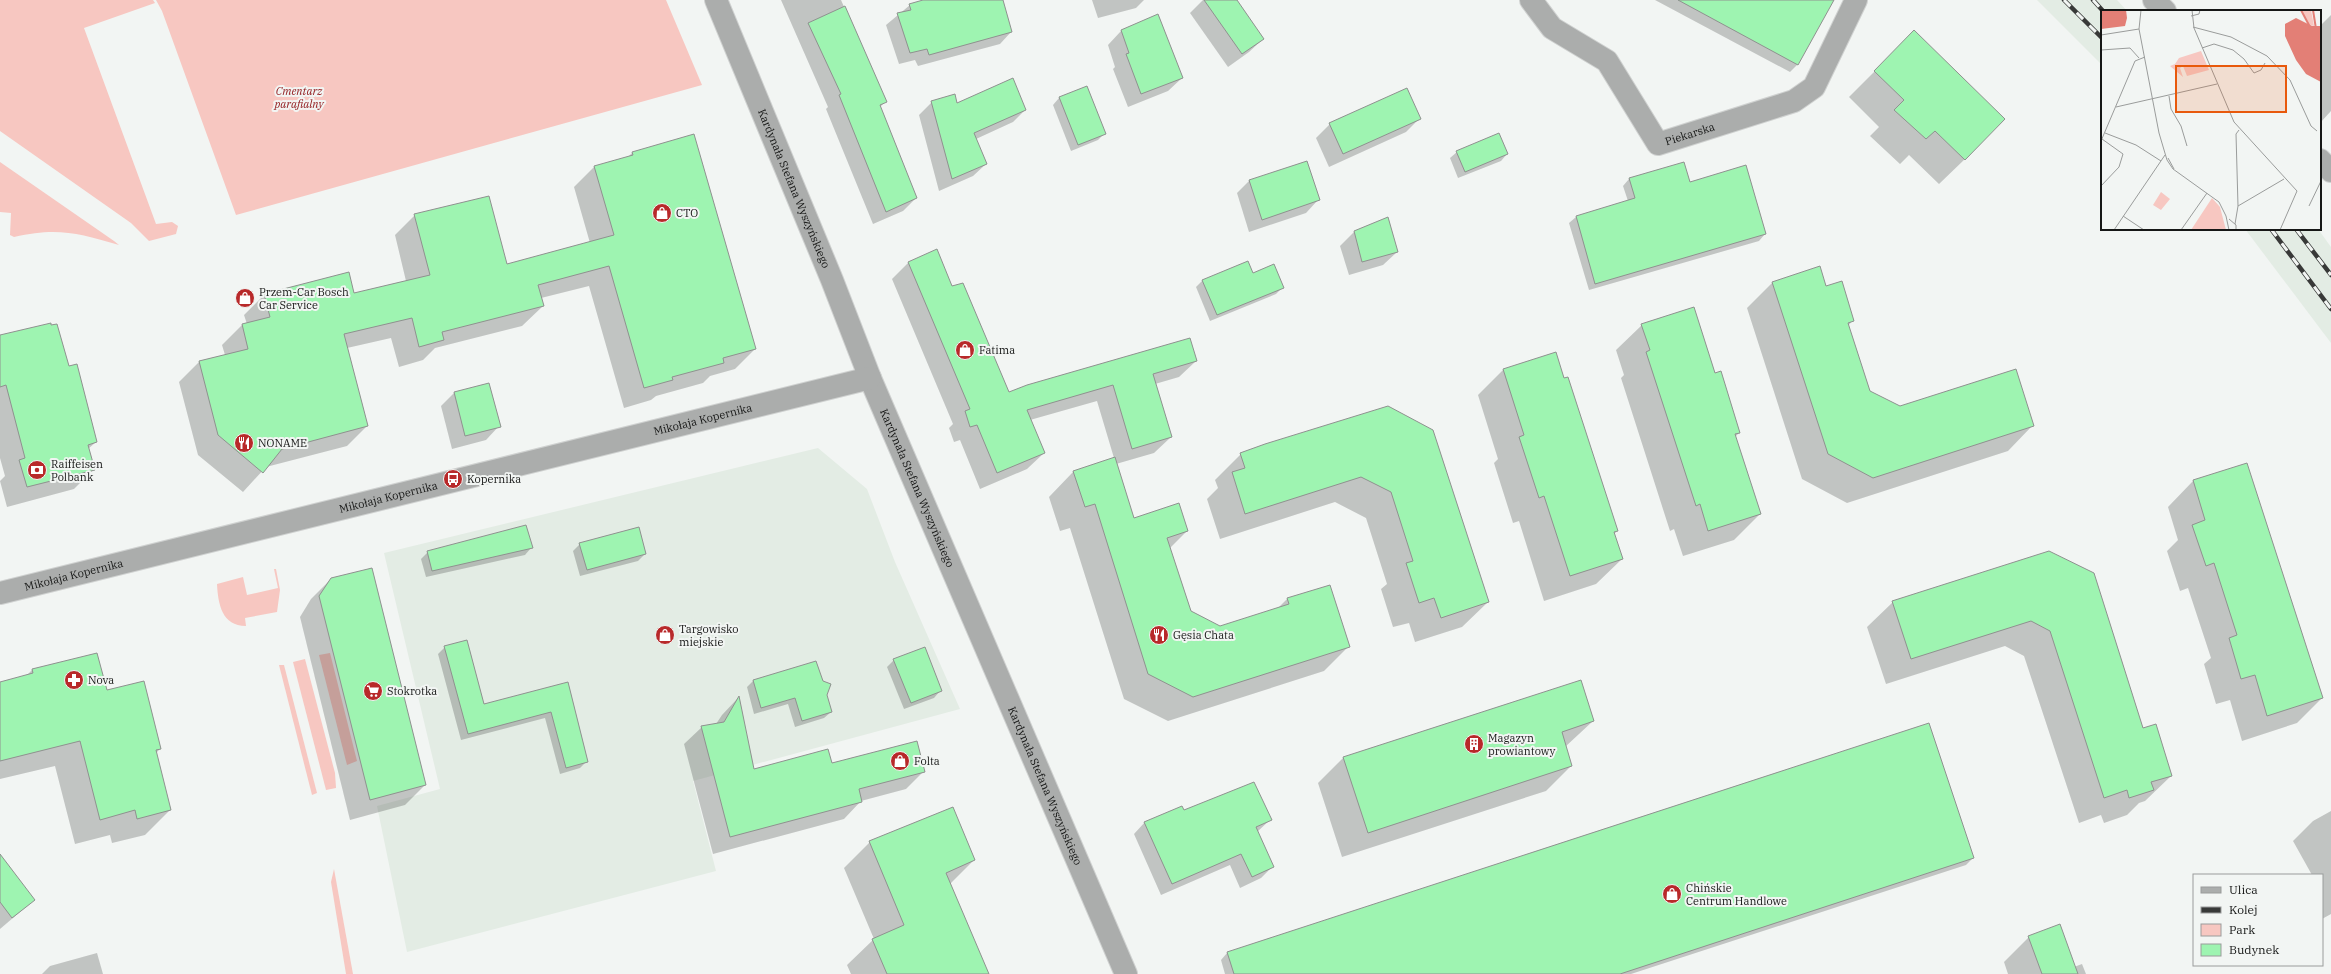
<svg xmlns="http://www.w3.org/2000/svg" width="2331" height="974" font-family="'IBM Plex Serif',serif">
  <rect width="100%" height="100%" fill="#f2f5f3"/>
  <g fill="#e3ece4">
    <path d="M 2037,0 L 2117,0 L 2127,11 L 2102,11 L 2102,65 Z"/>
    <path d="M 2245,229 L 2318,229 L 2331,247 L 2331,343 Z"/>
    <path d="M 818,448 L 867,489 L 895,562 L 960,709 L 693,781 L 716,871 L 407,952 L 377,806 L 440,789 L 384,553 Z"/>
  </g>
  <g fill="#f7c7c1">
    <path d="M 0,0 L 153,0 L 155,3 L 84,28 L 156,224 L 172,222 L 178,226 L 176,234 L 149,241 L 131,223 L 0,131 Z"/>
    <path d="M 156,0 L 666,0 L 702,85 L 236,215 L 162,11 Z"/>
    <path d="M 0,162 L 114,241 L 119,245 C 78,233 57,227 14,237 L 10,235 L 11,213 L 0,212 Z"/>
    <path d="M 274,569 L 276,569 L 280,590 L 277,612 L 245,618 L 246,626 C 222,626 218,604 217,584 L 243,577 L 247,595 L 278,588 Z"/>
    <path d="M 330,653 L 357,761 L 347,765 L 319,655 Z"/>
    <path d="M 305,659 L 335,773 L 336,788 L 326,790 L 293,662 Z"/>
    <path d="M 279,665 L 284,665 L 317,793 L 312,795 Z"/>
    <path d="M 334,869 L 353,974 L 346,974 L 331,882 Z"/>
  </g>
  <g fill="#0003">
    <path d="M 781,0 L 841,0 L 886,101 L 880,107 L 916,198 L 903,211 L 873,224 L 826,109 L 828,107 Z"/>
    <path d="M 927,0 L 1002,0 L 1011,32 L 1000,44 L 918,66 L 915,60 L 899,64 L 886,25 L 910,5 Z"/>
    <path d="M 1092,0 L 1144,0 L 1136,8 L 1098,18 Z"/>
    <path d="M 1203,0 L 1236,0 L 1263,39 L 1249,52 L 1228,67 L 1190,13 Z"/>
    <path d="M 1655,0 L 1833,0 L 1798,64 L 1790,72 Z"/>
    <path d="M 1158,15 L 1182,78 L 1168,91 L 1128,107 L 1113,69 L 1115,67 L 1108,45 L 1121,31 Z"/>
    <path d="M 2331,15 L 2331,111 L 2320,123 L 2320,26 Z"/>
    <path d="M 1889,57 L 1965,159 L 1939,184 L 1909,155 L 1900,164 L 1870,136 L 1879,127 L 1849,97 Z"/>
    <path d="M 1059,98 L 1105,133 L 1098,140 L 1071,151 L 1053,105 Z"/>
    <path d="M 932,102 L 957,104 L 1025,110 L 1013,122 L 976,139 L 986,164 L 973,176 L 939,191 L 919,115 Z"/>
    <path d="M 1420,118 L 1406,132 L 1329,167 L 1316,138 L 1330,124 Z"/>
    <path d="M 1457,152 L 1507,154 L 1501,161 L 1458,178 L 1450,158 Z"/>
    <path d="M 632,153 L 755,349 L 735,369 L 710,376 L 703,383 L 656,396 L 651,400 L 624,408 L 589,286 L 541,298 L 543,306 L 522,326 L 435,348 L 423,360 L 399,367 L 391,338 L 347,348 L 367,426 L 347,446 L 266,467 L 243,492 L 198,455 L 179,382 L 200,361 L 225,355 L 222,345 L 242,325 L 247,324 L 244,315 L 265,294 L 353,294 L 406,281 L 395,235 L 415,215 L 506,265 L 590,243 L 574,187 L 594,167 L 628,157 Z"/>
    <path d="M 1306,162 L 1318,200 L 1306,213 L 1249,232 L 1237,193 L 1249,181 Z"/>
    <path d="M 1629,179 L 1690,183 L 1765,234 L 1759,241 L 1589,290 L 1569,223 L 1576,217 L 1628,201 L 1623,186 Z"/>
    <path d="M 1388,218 L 1397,252 L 1383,265 L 1349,275 L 1340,246 L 1354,232 Z"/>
    <path d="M 908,263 L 952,288 L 1009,394 L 1196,361 L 1179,377 L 1155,384 L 1171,437 L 1154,453 L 1116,464 L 1134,519 L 1187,531 L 1169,549 L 1190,612 L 1220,627 L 1278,608 L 1287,599 L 1349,646 L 1324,671 L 1168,721 L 1124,699 L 1070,528 L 1060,531 L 1049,497 L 1073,472 L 1114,458 L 1097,401 L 1030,420 L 1044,453 L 1027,469 L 980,489 L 960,440 L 954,442 L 949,428 L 953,424 L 892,279 Z"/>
    <path d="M 1819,267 L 1826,287 L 1853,320 L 1848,326 L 1869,392 L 1900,407 L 2033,425 L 2008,451 L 1847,503 L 1802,479 L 1747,308 L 1772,283 Z"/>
    <path d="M 1253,275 L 1283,287 L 1276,294 L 1210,321 L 1196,287 L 1203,280 Z"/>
    <path d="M 1642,325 L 1715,374 L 1739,433 L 1735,437 L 1760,514 L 1734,540 L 1683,556 L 1674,529 L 1670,531 L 1621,378 L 1624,375 L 1616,350 Z"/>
    <path d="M 0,336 L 69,367 L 96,442 L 88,449 L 94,469 L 74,489 L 7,507 L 0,481 L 5,476 L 0,458 Z"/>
    <path d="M 1503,370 L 1617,531 L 1614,534 L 1622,559 L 1596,584 L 1544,601 L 1519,521 L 1513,523 L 1494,463 L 1498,459 L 1478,395 Z"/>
    <path d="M 454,393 L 499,426 L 486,440 L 452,449 L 441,406 Z"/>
    <path d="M 1433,431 L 1488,602 L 1462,627 L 1415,642 L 1409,623 L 1393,627 L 1381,589 L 1387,584 L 1366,518 L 1335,502 L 1220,539 L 1207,499 L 1218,488 L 1215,480 L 1241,454 Z"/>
    <path d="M 2246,464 L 2322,698 L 2297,723 L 2242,741 L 2230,700 L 2216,704 L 2204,664 L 2211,658 L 2188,588 L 2180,591 L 2167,551 L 2178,540 L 2168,507 L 2193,481 Z"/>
    <path d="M 580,544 L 645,554 L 638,561 L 580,576 L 573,551 Z"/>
    <path d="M 531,548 L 525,555 L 426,577 L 421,559 L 428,552 Z"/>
    <path d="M 2049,552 L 2143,729 L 2171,776 L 2145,801 L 2139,803 L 2127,815 L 2104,823 L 2101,815 L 2079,823 L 2024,656 L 2005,646 L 1886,684 L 1867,627 L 1893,602 Z"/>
    <path d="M 332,578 L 425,785 L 405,805 L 350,820 L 300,617 L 311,599 Z"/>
    <path d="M 445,647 L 483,705 L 567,683 L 587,761 L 580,768 L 560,774 L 545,718 L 461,740 L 438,654 Z"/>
    <path d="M 96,654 L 106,692 L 160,749 L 156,753 L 170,810 L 145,835 L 112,843 L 110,835 L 75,844 L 55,766 L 0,779 L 0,683 L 26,676 L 32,670 Z"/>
    <path d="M 894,660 L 940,691 L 934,698 L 904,709 L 887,667 Z"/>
    <path d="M 753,681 L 826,695 L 831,712 L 824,718 L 795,727 L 788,704 L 754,714 L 747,687 Z"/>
    <path d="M 738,698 L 754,770 L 831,764 L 924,771 L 906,789 L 861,801 L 844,819 L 713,854 L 684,744 L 702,727 L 716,724 L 722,715 Z"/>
    <path d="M 1593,721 L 1565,747 L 1571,766 L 1546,791 L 1342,857 L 1318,783 L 1343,758 Z"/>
    <path d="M 1929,724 L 1973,858 L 1966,865 L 1631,974 L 1225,974 L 1221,960 L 1227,953 Z"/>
    <path d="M 2331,811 L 2331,914 L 2322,919 L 2322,875 L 2312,875 L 2293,841 L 2313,821 Z"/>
    <path d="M 1184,812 L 1271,819 L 1257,832 L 1272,867 L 1261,878 L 1240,888 L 1230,865 L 1161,895 L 1134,834 L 1145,822 Z"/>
    <path d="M 870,842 L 974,860 L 950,884 L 988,974 L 851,974 L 847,965 L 874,939 L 844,868 Z"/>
    <path d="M 0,856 L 34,900 L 0,929 Z"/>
    <path d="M 2029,937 L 2074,967 L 2082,964 L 2086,974 L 2008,974 L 2004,962 Z"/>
    <path d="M 97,953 L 103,974 L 42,974 L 50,966 Z"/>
  </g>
  <g fill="#9ef4b1" stroke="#8f918f">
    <path d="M 923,0 L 1003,0 L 1012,32 L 929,55 L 927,49 L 910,53 L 897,13 L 911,10 L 909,4 Z"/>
    <path d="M 1204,0 L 1237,0 L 1264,39 L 1242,54 Z"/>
    <path d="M 1678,0 L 1834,0 L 1798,65 Z"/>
    <path d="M 845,6 L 887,102 L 880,105 L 917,198 L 886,212 L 839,95 L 841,94 L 808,23 Z"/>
    <path d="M 1158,14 L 1183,78 L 1141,94 L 1126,54 L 1129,53 L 1121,30 Z"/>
    <path d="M 1914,30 L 2005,119 L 1965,160 L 1935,131 L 1926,139 L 1894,110 L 1904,100 L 1874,71 Z"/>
    <path d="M 1013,78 L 1026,110 L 974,133 L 987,164 L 952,179 L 931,101 L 955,94 L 957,103 Z"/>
    <path d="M 1087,86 L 1106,134 L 1078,145 L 1059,97 Z"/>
    <path d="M 1407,88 L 1421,119 L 1343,154 L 1329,123 Z"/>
    <path d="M 1499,133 L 1508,154 L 1465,172 L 1456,151 Z"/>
    <path d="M 694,134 L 756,349 L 723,358 L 724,363 L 672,377 L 673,380 L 644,388 L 609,266 L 538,285 L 544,306 L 442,332 L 444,340 L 419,347 L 412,318 L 344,334 L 368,426 L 282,449 L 263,473 L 218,435 L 199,361 L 248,349 L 242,324 L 270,317 L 264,294 L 349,272 L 354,293 L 430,275 L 414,214 L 489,196 L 507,264 L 614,235 L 594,166 L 633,155 L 632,152 Z"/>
    <path d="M 1307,161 L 1320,200 L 1262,220 L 1249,180 Z"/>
    <path d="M 1684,162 L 1690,182 L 1746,165 L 1766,234 L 1595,284 L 1576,216 L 1635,198 L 1629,178 Z"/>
    <path d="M 1388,217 L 1398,252 L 1362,262 L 1354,231 Z"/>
    <path d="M 937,249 L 952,286 L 963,283 L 1009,392 L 1027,385 L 1190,338 L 1197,361 L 1153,374 L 1172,437 L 1132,449 L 1113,385 L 1027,410 L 1045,453 L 997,473 L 977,425 L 970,427 L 965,411 L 970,409 L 908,262 Z"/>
    <path d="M 1248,261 L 1253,273 L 1274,264 L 1284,288 L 1217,315 L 1202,280 Z"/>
    <path d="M 1820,266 L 1826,286 L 1842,281 L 1854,321 L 1848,323 L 1870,391 L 1900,406 L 2016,369 L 2034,426 L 1873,478 L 1828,454 L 1772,282 Z"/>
    <path d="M 1694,307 L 1715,373 L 1721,371 L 1740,433 L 1735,434 L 1761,514 L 1708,531 L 1700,504 L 1696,506 L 1646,352 L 1650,350 L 1641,324 Z"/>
    <path d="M 51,323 L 51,325 L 57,324 L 69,366 L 77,364 L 97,442 L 88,445 L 95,470 L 27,487 L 19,460 L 25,458 L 6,385 L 0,387 L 0,335 Z"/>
    <path d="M 1556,352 L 1564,378 L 1568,377 L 1618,531 L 1614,532 L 1623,559 L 1570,576 L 1544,496 L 1539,498 L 1519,437 L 1524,435 L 1503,369 Z"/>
    <path d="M 489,383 L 501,427 L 465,436 L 454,392 Z"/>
    <path d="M 1388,406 L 1433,430 L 1489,602 L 1441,618 L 1434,598 L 1419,603 L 1406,563 L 1413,561 L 1391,492 L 1361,477 L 1245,514 L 1232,472 L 1245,468 L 1240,453 L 1265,444 Z"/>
    <path d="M 1115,457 L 1134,518 L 1179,503 L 1188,531 L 1167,538 L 1191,611 L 1220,626 L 1289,604 L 1287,598 L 1330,585 L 1350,647 L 1193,697 L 1148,674 L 1095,504 L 1085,507 L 1073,471 Z"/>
    <path d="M 2247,463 L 2323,698 L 2267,716 L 2255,675 L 2241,679 L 2229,638 L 2237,635 L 2214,563 L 2206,566 L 2192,525 L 2205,520 L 2193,480 Z"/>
    <path d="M 526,525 L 533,548 L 432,571 L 427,551 Z"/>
    <path d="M 639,527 L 646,554 L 587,570 L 579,543 Z"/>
    <path d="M 2049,551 L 2094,573 L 2143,728 L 2156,724 L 2172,776 L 2151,782 L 2154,790 L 2129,798 L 2127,790 L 2104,798 L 2050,631 L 2031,621 L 1911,659 L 1892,601 Z"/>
    <path d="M 372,568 L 426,785 L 370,800 L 319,596 L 331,578 Z"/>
    <path d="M 467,640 L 484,704 L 568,682 L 588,762 L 566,768 L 551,712 L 468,734 L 444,646 Z"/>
    <path d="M 925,647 L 942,691 L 911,703 L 893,659 Z"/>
    <path d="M 97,653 L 107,690 L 144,681 L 161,749 L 156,750 L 171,810 L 137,819 L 135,810 L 100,820 L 80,741 L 0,761 L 0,682 L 33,673 L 32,669 Z"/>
    <path d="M 816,661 L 823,681 L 831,684 L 827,695 L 832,712 L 802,721 L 795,698 L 761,708 L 753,680 Z"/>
    <path d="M 1581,680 L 1594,721 L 1562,732 L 1572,766 L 1368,833 L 1343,757 Z"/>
    <path d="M 739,696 L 754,769 L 828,749 L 832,763 L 917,741 L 925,772 L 859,789 L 862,802 L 730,837 L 701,726 L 724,722 Z"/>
    <path d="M 1929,723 L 1974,858 L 1620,974 L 1234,974 L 1227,952 Z"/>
    <path d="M 1254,782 L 1272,820 L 1256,827 L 1274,867 L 1252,877 L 1241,854 L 1172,884 L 1144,822 L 1182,806 L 1184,810 Z"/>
    <path d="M 953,807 L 975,860 L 946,873 L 989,974 L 887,974 L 872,939 L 904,925 L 869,841 Z"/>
    <path d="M 0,854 L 35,900 L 12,918 L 0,902 Z"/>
    <path d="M 2060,924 L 2078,974 L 2042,974 L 2028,936 Z"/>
  </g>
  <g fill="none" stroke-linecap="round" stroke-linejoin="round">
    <defs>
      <g id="minor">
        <path id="s1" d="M 1531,0 L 1552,28 L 1607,61 L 1658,144 L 1794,101 L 1814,87 L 1856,0"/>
        <path d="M 2154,0 L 2165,11"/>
        <path d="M 2320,160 L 2331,171"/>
      </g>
      <g id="tertiary">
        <path id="s2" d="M 716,0 L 832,280 L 870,378 L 1126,974"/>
        <path id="s3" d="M 0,593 L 870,378"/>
      </g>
    </defs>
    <use href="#minor" stroke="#cfd1d0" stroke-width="24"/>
    <use href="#tertiary" stroke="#cfd1d0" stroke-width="24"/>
    <use href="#minor" stroke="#abadac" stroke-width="22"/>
    <use href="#tertiary" stroke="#abadac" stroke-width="22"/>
    <defs>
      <g id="rail">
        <path d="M 2064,0 L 2102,38"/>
        <path d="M 2093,0 L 2103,11"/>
        <path d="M 2271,229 L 2331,309"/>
        <path d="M 2296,229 L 2331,275"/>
      </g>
    </defs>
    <use href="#rail" stroke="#383938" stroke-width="4.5"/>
    <use href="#rail" stroke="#f2f5f3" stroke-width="3" stroke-dasharray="9" stroke-linecap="butt"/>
  </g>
  <defs>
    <symbol id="shop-disc" viewBox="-11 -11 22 22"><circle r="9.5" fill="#b8292a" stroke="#f2f5f3"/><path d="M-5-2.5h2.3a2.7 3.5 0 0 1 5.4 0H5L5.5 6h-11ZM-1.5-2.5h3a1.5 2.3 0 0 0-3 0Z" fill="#fff"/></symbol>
    <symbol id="restaurant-disc" viewBox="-11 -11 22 22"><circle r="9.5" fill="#b8292a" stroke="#f2f5f3"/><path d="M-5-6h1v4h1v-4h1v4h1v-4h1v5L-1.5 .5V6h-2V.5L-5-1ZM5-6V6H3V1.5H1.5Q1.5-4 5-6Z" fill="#fff"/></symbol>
    <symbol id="bank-disc" viewBox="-11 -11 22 22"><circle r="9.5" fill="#b8292a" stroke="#f2f5f3"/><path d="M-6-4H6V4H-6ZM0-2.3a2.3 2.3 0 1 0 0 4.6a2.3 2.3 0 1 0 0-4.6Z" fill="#fff"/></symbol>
    <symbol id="bus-disc" viewBox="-11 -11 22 22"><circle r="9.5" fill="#b8292a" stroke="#f2f5f3"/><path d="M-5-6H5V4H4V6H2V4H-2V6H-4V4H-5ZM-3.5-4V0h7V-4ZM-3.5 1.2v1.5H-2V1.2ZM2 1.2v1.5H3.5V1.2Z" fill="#fff"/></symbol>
    <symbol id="pharmacy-disc" viewBox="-11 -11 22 22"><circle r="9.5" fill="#b8292a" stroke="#f2f5f3"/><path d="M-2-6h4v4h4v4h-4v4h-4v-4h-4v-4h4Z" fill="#fff"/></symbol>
    <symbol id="supermarket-disc" viewBox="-11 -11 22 22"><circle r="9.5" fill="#b8292a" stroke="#f2f5f3"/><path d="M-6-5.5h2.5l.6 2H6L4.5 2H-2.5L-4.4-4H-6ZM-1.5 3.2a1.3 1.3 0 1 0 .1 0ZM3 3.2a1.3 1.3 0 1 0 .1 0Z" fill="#fff"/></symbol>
    <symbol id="building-disc" viewBox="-11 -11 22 22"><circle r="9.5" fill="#b8292a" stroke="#f2f5f3"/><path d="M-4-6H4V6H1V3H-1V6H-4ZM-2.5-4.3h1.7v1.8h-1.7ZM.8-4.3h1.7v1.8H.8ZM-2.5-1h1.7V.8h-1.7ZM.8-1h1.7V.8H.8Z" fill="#fff"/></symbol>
  </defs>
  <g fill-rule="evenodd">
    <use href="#shop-disc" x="651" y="202" width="22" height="22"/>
    <use href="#shop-disc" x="234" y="287" width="22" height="22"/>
    <use href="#shop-disc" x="954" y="339" width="22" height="22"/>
    <use href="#restaurant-disc" x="233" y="432" width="22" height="22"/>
    <use href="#bank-disc" x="26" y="459" width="22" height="22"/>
    <use href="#bus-disc" x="442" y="468" width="22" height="22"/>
    <use href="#shop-disc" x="654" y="624" width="22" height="22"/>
    <use href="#restaurant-disc" x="1148" y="624" width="22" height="22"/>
    <use href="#pharmacy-disc" x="63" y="669" width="22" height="22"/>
    <use href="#supermarket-disc" x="362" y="680" width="22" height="22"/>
    <use href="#building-disc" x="1463" y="733" width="22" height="22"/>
    <use href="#shop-disc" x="889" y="750" width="22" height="22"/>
    <use href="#shop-disc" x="1661" y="883" width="22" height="22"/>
  </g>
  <g text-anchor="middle" stroke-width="4" stroke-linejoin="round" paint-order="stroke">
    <g font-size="11" font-style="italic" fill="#90181b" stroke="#f2f5f3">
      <text x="299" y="95">Cmentarz<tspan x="299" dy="13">parafialny</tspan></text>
    </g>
    <g font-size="11" fill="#161716" stroke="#f2f5f3">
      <text dy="4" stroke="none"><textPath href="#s1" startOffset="230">Piekarska</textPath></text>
      <text dy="4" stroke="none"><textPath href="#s2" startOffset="204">Kardynała Stefana Wyszyńskiego</textPath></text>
      <text dy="4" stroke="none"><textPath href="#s3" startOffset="724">Mikołaja Kopernika</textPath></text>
      <text dy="4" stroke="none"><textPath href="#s2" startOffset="528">Kardynała Stefana Wyszyńskiego</textPath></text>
      <text dy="4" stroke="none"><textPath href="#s3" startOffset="400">Mikołaja Kopernika</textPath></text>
      <text dy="4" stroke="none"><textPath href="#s3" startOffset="76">Mikołaja Kopernika</textPath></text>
      <text dy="4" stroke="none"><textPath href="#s2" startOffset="852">Kardynała Stefana Wyszyńskiego</textPath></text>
    </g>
    <g font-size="11" fill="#161716" stroke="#f2f5f3" text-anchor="start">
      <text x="676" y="217">CTO</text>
      <text x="259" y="296">Przem-Car Bosch<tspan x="259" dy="13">Car Service</tspan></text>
      <text x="979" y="354">Fatima</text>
      <text x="258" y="447">NONAME</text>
      <text x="51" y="468">Raiffeisen<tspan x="51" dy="13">Polbank</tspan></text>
      <text x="467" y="483">Kopernika</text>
      <text x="679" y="633">Targowisko<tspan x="679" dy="13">miejskie</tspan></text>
      <text x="1173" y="639">Gęsia Chata</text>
      <text x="88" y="684">Nova</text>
      <text x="387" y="695">Stokrotka</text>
      <text x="1488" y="742">Magazyn<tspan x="1488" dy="13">prowiantowy</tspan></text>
      <text x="914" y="765">Folta</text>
      <text x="1686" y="892">Chińskie<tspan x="1686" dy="13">Centrum Handlowe</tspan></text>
    </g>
  </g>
  <g transform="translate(2101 10)">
    <rect width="220" height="220" fill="#f2f5f3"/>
    <path d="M 201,0 L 210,0 L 213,16 L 208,15 ZM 100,41 L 108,60 L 86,66 L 82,56 L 79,58 L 82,67 L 69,56 L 74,54 L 78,48 ZM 60,182 L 69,189 L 60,200 L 52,195 ZM 111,188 L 119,197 L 125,220 L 90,220 Z" fill="#f7c7c1"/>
    <path d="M 0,0 L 25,0 L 26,8 L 24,16 L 0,19 ZM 195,8 L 211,16 L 220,16 L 220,72 L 205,64 L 195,50 L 184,26 L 184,14 Z" fill="#e37f76"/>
    <path fill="none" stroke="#e37f76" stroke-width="2" d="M 200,0 L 209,17M 212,0 L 215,19"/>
    <path fill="none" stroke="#9a9c9b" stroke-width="1" d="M 40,0 L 38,19 L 58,123 L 66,150 L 72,159 L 118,192 L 125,206 L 128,220M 91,0 L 93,18 L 133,112 L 196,181 L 179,220M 90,6 L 98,4 L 99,0M 92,17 L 130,27 L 166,46 L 189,70 L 210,116 L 216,121M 0,25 L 38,19M 101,38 L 113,34 L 132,40 L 143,49 L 153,63 L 160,60 L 164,53M 0,40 L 29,38 L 38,48M 68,86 L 70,99 L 80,116 L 86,136M 15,97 L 116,74M 4,123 L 35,135 L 60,151M 0,131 L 34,51 L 44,47M 67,148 L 73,159M 0,176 L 18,157 L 22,144 L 1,129M 137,196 L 183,169M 208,196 L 220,171M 22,206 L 43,220M 128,209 L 135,215 L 135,220M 134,214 L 137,196 L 135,124 L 138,120M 13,220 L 64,145M 80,220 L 106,183"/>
    <path fill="#e8590c" fill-opacity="0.15" stroke="#e8590c" stroke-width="2" d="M 75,56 L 185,56 L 185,102 L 75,102 Z"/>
    <rect width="220" height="220" fill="none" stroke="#161716" stroke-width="2"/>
  </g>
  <rect x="2193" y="874" width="130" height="92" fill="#f2f5f3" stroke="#9a9c9b"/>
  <rect x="2201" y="887" width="20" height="6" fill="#abadac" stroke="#9a9c9b"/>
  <text x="2229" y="894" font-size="12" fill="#161716">Ulica</text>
  <rect x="2201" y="907" width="20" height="6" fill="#383938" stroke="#9a9c9b"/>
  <text x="2229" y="914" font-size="12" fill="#161716">Kolej</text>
  <rect x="2201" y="924" width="20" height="12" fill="#f7c7c1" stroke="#9a9c9b"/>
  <text x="2229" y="934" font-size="12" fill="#161716">Park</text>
  <rect x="2201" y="944" width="20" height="12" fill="#9ef4b1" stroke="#9a9c9b"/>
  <text x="2229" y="954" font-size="12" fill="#161716">Budynek</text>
</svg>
